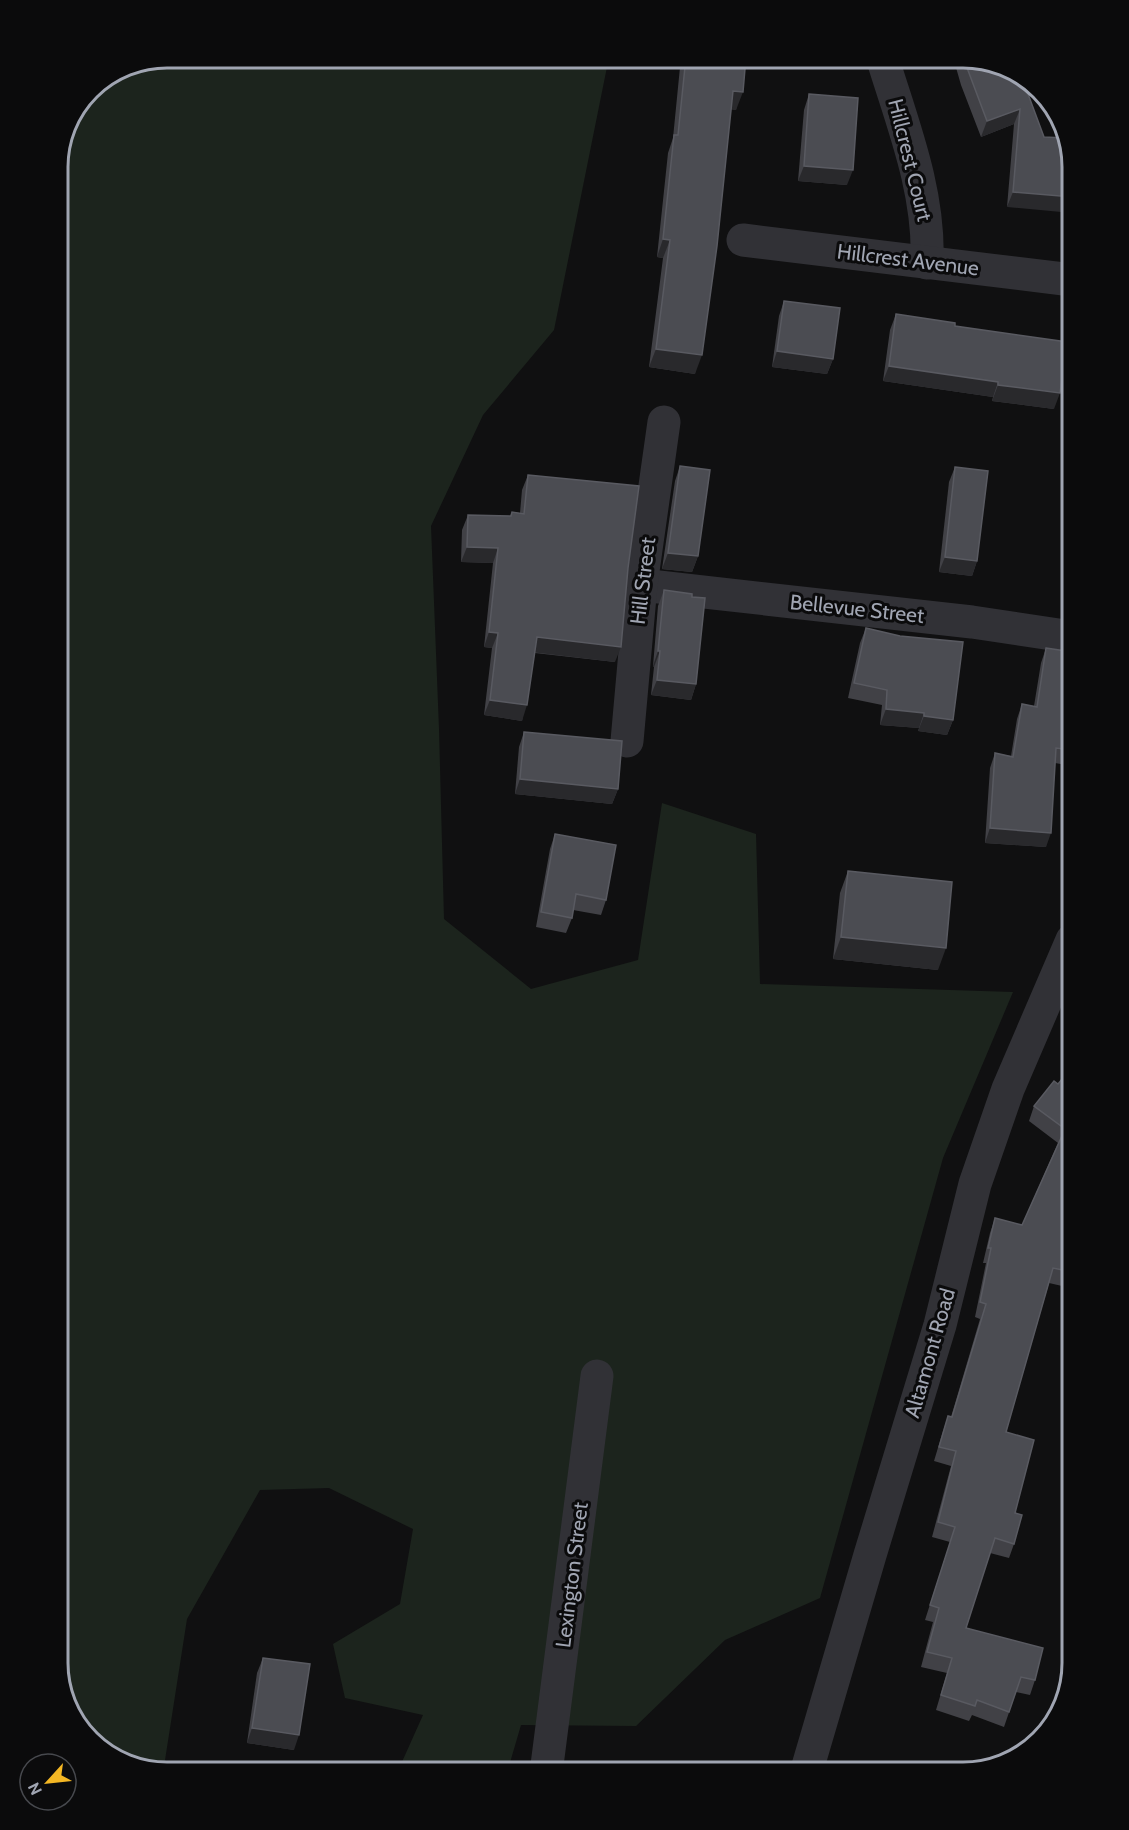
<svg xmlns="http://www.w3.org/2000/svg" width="1129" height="1830" font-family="Cabin,sans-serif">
  <rect width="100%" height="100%" fill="#101011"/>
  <path fill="#1c241d" d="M 167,57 L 609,57 L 554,330 L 483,415 L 431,526 L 439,729 L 444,919 L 531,989 L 638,960 L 662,803 L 756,834 L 760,984 L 1013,992 L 943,1158 L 820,1598 L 725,1640 L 636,1726 L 521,1725 L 507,1773 L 397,1773 L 423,1715 L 345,1698 L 333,1644 L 400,1604 L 413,1529 L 329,1488 L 260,1490 L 187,1619 L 163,1773 L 106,1755 L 68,1712 L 57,1663 L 57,160 L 89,89 L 125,65 Z"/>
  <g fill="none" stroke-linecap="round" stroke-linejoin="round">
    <path stroke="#313136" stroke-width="18" d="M 1053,981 L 1072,997"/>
    <g stroke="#313136" stroke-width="33">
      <path d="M 882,57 C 903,125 930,192 927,263"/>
      <path d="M 743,240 L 1072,280"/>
      <path d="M 641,585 L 972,622 L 1072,637"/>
      <path d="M 627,741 L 641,585 L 664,422"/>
      <path d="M 546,1773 L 597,1376"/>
      <path d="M 806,1773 L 870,1555 L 940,1325 L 975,1184 L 1008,1089 L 1072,940"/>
    </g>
  </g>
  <g fill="#414146">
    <path d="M 681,57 L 746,57 L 736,110 L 731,109 L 695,374 L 649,367 L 663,258 L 657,257 L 668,153 L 673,138 Z"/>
    <path d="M 953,57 L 970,57 L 1044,137 L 1007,207 L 1014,124 L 981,137 L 961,85 Z"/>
    <path d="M 809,94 L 847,185 L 798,181 L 804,110 Z"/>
    <path d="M 784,301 L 833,359 L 827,374 L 772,367 L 779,316 Z"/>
    <path d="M 896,314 L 955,326 L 1054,409 L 992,401 L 993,397 L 883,381 L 890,330 Z"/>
    <path d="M 680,466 L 698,556 L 692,572 L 662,569 L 675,481 Z"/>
    <path d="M 955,467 L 977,561 L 972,576 L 939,572 L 949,482 Z"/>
    <path d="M 528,475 L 615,662 L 535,653 L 522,721 L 484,715 L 492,648 L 484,647 L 493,563 L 461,562 L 462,530 L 468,515 L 510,516 L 512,512 L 520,513 L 522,490 Z"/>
    <path d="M 664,590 L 692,597 L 696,684 L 691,700 L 651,695 L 654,667 L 653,666 L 658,606 Z"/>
    <path d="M 866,628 L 953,720 L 947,735 L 918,731 L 919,728 L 880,725 L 882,705 L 848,698 L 860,643 Z"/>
    <path d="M 1046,648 L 1072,652 L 1072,766 L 1055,763 L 1046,847 L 985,843 L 990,768 L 995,753 L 1011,756 L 1017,719 L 1022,704 L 1034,706 L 1041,663 Z"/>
    <path d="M 524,732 L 618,789 L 612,804 L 515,794 L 519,747 Z"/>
    <path d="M 555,834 L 606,900 L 601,915 L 573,910 L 572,918 L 566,933 L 536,927 L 550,849 Z"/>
    <path d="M 848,871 L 938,970 L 833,959 L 840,893 Z"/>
    <path d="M 1072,1067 L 1068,1271 L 1062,1286 L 1049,1283 L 1006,1432 L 1015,1513 L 1014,1544 L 1009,1558 L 990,1553 L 966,1628 L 1035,1680 L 1030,1695 L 1016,1692 L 1004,1727 L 972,1715 L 969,1721 L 936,1710 L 947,1673 L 921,1667 L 933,1622 L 925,1620 L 950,1542 L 932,1537 L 951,1466 L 934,1461 L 943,1431 L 948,1416 L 951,1417 L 980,1319 L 975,1317 L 986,1263 L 983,1263 L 990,1233 L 995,1218 L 1022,1225 L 1058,1143 L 1029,1121 L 1034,1106 L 1058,1084 Z"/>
    <path d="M 263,1658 L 294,1750 L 247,1743 L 257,1673 Z"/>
  </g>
  <g fill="#29292c">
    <path d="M 733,91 L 743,92 L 736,110 L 727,109 Z"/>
    <path d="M 1020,109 L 1014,124 L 981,137 L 987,121 Z"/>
    <path d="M 804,166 L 853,170 L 847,185 L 798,181 Z"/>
    <path d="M 1013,192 L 1072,197 L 1072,213 L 1007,207 Z"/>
    <path d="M 663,239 L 670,240 L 663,258 L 657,257 Z"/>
    <path d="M 656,349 L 702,355 L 695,374 L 649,367 Z"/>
    <path d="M 777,351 L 833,359 L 827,374 L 772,367 Z"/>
    <path d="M 889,366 L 998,382 L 993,397 L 883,381 Z"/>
    <path d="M 998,385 L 1060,393 L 1054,409 L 992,401 Z"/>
    <path d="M 467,547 L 498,548 L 493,563 L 461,562 Z"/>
    <path d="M 668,553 L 698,556 L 692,572 L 662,569 Z"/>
    <path d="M 945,557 L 977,561 L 972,576 L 939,572 Z"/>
    <path d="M 489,632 L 498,633 L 492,648 L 484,647 Z"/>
    <path d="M 537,637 L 621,647 L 615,662 L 531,652 Z"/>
    <path d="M 658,651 L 660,651 L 654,667 L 653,666 Z"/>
    <path d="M 657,680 L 696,684 L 691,700 L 651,695 Z"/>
    <path d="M 490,700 L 527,705 L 522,721 L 484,715 Z"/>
    <path d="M 886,709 L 924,713 L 919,728 L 880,725 Z"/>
    <path d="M 924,716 L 953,720 L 947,735 L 918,731 Z"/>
    <path d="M 520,779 L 618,789 L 612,804 L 515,794 Z"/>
    <path d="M 990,828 L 1051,833 L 1046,847 L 985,843 Z"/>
    <path d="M 841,937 L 946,948 L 938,970 L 833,959 Z"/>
    <path d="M 252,1728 L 299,1735 L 294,1750 L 247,1743 Z"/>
  </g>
  <g fill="#4b4c52" stroke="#595a61" stroke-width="1.5">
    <path d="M 686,57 L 746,57 L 743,92 L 733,91 L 717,246 L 702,355 L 656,349 L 670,240 L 663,239 L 674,135 L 678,135 Z"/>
    <path d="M 963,57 L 970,57 L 1021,75 L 1044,137 L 1065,138 L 1072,167 L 1072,197 L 1013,192 L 1020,109 L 987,121 Z"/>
    <path d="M 809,94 L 858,98 L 853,170 L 804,166 Z"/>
    <path d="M 784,301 L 840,308 L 833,359 L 777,351 Z"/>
    <path d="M 896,314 L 955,323 L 955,326 L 1067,342 L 1060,393 L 998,385 L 998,382 L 889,366 Z"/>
    <path d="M 680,466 L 710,470 L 698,556 L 668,553 Z"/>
    <path d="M 955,467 L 988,471 L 977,561 L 945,557 Z"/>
    <path d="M 528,475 L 639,486 L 628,568 L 621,647 L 537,637 L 527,705 L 490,700 L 498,633 L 489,632 L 498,548 L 467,547 L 468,515 L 511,516 L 512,512 L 524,514 Z"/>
    <path d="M 664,590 L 692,594 L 692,597 L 705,598 L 696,684 L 657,680 L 660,651 L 658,651 Z"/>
    <path d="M 866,628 L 900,636 L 963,642 L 953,720 L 924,716 L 924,713 L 886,709 L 887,690 L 854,683 Z"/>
    <path d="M 1046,648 L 1072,652 L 1072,750 L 1056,748 L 1051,833 L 990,828 L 995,753 L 1013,757 L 1022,704 L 1037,707 Z"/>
    <path d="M 524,732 L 622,741 L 618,789 L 520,779 Z"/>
    <path d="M 555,834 L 616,845 L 606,900 L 576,894 L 572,918 L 541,912 Z"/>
    <path d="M 848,871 L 952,882 L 946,948 L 841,937 Z"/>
    <path d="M 1072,1067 L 1072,1254 L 1068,1271 L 1053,1268 L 1006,1432 L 1034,1440 L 1015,1513 L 1022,1515 L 1014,1544 L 995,1538 L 966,1628 L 1043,1648 L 1035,1680 L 1021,1677 L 1009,1712 L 977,1700 L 975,1706 L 941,1695 L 952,1658 L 927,1652 L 939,1608 L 930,1605 L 955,1527 L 938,1522 L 956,1451 L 939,1447 L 948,1416 L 952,1417 L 986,1304 L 980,1302 L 991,1248 L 988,1248 L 995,1218 L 1022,1225 L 1065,1129 L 1034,1106 L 1054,1081 L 1058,1084 Z"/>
    <path d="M 263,1658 L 310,1664 L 299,1735 L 252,1728 Z"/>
    <path d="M 990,1762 L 999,1764 L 989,1767 Z"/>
  </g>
  <g text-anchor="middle" stroke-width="6" stroke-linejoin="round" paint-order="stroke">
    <g font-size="21" fill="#a0a5b2" stroke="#0b0b0c">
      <text transform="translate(910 160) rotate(76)" y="7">Hillcrest Court</text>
      <text transform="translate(908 260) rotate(7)" y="7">Hillcrest Avenue</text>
      <text transform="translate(643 581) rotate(-83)" y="7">Hill Street</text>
      <text transform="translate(857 609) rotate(6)" y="7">Bellevue Street</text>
      <text transform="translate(930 1353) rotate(-74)" y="7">Altamont Road</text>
      <text transform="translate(572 1575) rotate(-83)" y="7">Lexington Street</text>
    </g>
  </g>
  <path d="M0 0H1129V1830H0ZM167 68H963A99 99 0 0 1 1062 167V1663A99 99 0 0 1 963 1762H167A99 99 0 0 1 68 1663V167A99 99 0 0 1 167 68Z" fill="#0b0b0c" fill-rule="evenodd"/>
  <path fill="none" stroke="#a0a5b2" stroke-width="3" d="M167 68H963A99 99 0 0 1 1062 167V1663A99 99 0 0 1 963 1762H167A99 99 0 0 1 68 1663V167A99 99 0 0 1 167 68Z"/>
  <g transform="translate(48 1782) rotate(243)"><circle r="28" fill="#0b0b0c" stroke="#47494e" stroke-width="1.5"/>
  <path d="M0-4.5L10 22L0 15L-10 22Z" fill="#f4b724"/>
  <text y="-9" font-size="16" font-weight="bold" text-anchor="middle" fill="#a0a5b2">N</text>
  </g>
</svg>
